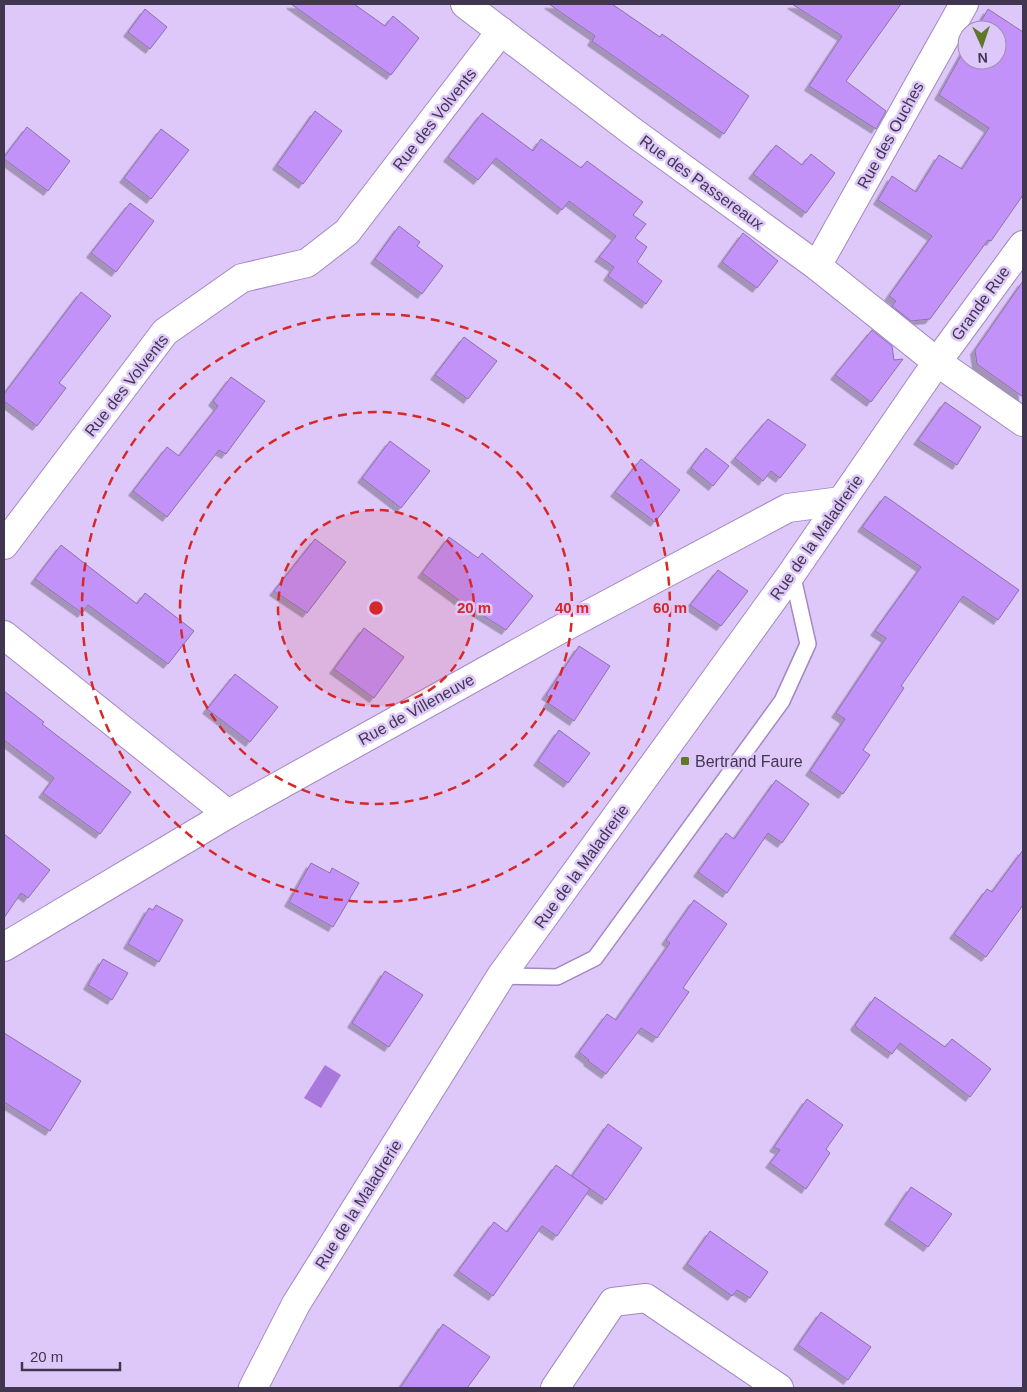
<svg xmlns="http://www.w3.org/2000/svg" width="1027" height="1392" font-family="Arial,sans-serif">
  <defs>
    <filter id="shadow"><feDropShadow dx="-4.5" dy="4.5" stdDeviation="0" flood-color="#0004"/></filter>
  </defs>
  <rect width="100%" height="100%" fill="#dec8fa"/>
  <path fill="#a878dc" d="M 325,1065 L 341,1075 L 321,1108 L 304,1098 Z"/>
  <g fill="#c292f8" stroke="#8c72ab" filter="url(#shadow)">
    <path d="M 291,4 L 354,4 L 385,26 L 393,16 L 419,38 L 391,75 Z"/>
    <path d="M 549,4 L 612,4 L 660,37 L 662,34 L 749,96 L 724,134 L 592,41 L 595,36 Z"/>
    <path d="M 792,4 L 901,4 L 846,81 L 886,111 L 876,129 L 809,86 L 842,36 Z"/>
    <path d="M 145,9 L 167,27 L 150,49 L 128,32 Z"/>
    <path d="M 988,9 L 1023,32 L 1023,195 L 991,241 L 988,240 L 930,319 L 911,321 L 892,306 L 896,301 L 889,296 L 932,236 L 878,200 L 892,176 L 916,192 L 939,155 L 962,169 L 989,128 L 939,95 L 967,45 L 967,60 L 997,60 L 997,30 L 976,30 Z"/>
    <path d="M 315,111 L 342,131 L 303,184 L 277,165 Z"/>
    <path d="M 482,113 L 533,151 L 541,139 L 581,168 L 587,161 L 643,202 L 633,215 L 646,224 L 635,238 L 647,247 L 637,262 L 662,281 L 646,304 L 608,276 L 614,267 L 599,257 L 616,236 L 569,201 L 562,210 L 496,158 L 478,180 L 448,157 Z"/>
    <path d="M 27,127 L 70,161 L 48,191 L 4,159 L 4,157 Z"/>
    <path d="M 161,129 L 189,150 L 151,199 L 124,178 Z"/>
    <path d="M 776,145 L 802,165 L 811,154 L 835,173 L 806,213 L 753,174 Z"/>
    <path d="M 130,203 L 154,221 L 116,272 L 91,253 Z"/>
    <path d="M 399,226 L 420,242 L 417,246 L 443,266 L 422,294 L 375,259 Z"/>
    <path d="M 743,233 L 778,261 L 757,288 L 722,262 Z"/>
    <path d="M 1023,281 L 1023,397 L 977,364 L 975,350 Z"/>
    <path d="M 81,292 L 111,316 L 59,383 L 66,388 L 37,426 L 4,401 L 4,394 Z"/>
    <path d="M 872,330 L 892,346 L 894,360 L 903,359 L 871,402 L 835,375 Z"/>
    <path d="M 464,337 L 497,361 L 468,399 L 435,375 Z"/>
    <path d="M 231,377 L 265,401 L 226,454 L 219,450 L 167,517 L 133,491 L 167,447 L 179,456 L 218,406 L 213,401 Z"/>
    <path d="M 945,402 L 981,427 L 957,465 L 918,440 Z"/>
    <path d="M 768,419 L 806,445 L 780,478 L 771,471 L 763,481 L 735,458 Z"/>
    <path d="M 390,441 L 430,471 L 401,508 L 362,478 Z"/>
    <path d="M 706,448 L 729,466 L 713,486 L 691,468 Z"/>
    <path d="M 641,459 L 680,490 L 655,522 L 615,492 Z"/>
    <path d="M 885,496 L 1019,590 L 998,620 L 963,596 L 901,686 L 904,688 L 863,750 L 870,755 L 843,794 L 810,771 L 845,719 L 836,713 L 886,638 L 875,631 L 921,567 L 862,527 Z"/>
    <path d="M 449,537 L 478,558 L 482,553 L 533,596 L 506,630 L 471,608 L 471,609 L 422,573 Z"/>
    <path d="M 315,539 L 346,562 L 307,613 L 274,591 Z"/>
    <path d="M 61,545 L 137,604 L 145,593 L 194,631 L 168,664 L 88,605 L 82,613 L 35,579 Z"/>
    <path d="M 718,570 L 748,591 L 721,626 L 690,605 Z"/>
    <path d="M 364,628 L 404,657 L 374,698 L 334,669 Z"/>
    <path d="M 579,646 L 610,666 L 574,721 L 548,703 L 551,698 L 546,695 Z"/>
    <path d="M 235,674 L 278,707 L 250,742 L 207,709 Z"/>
    <path d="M 4,691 L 44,722 L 42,724 L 131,792 L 100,834 L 43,793 L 54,778 L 4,740 Z"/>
    <path d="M 559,730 L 590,753 L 568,783 L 538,761 Z"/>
    <path d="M 776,780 L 809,804 L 782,843 L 768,833 L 727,893 L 698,872 L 726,833 L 734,839 Z"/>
    <path d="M 4,834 L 50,870 L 28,898 L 21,893 L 4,918 Z"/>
    <path d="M 1023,850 L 1023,905 L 986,957 L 954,934 L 987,889 L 992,892 Z"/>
    <path d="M 311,863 L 330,873 L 332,868 L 359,883 L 333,927 L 289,902 Z"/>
    <path d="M 694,900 L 727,924 L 683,988 L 689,992 L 657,1038 L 641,1028 L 606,1074 L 588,1061 L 589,1060 L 579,1052 L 607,1014 L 616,1020 L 670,943 L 666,940 Z"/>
    <path d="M 156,905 L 183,920 L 159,962 L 128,944 L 149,908 L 153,910 Z"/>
    <path d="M 103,959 L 128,973 L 112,1000 L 88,985 Z"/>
    <path d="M 385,971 L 423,995 L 389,1047 L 352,1023 Z"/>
    <path d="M 875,997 L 945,1047 L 952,1039 L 991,1069 L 970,1097 L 900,1043 L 892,1054 L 857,1028 L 855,1025 Z"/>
    <path d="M 4,1033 L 81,1081 L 50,1131 L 4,1102 Z"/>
    <path d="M 807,1099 L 843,1125 L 826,1149 L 830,1153 L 806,1189 L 770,1163 L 780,1150 L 774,1147 Z"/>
    <path d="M 608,1124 L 642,1148 L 606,1200 L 572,1176 Z"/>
    <path d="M 556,1165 L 590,1189 L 557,1236 L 542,1226 L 493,1296 L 458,1271 L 494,1222 L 507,1232 Z"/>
    <path d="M 911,1187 L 952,1214 L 928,1247 L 889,1220 Z"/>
    <path d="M 710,1231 L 768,1272 L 750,1298 L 737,1290 L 732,1296 L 687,1264 Z"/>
    <path d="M 821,1312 L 871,1347 L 848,1380 L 798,1345 Z"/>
    <path d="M 443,1324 L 490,1357 L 467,1388 L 400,1388 Z"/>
  </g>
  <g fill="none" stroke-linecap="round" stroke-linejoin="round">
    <defs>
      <path id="service" d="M 501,976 L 557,977 L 595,958 L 782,701 L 808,644 L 792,573"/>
      <g id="minor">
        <path d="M 465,4 L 633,132 L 817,266 L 937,362 L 1023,422"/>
        <path d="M 817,266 L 964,4"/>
        <path d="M 4,545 L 165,332 L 242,278 L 307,263 L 347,232 L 501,31"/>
        <path d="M 4,635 L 228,814"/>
        <path d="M 4,947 L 228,814 L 559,630 L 788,508 L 841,501"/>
        <path d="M 555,1388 L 613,1302 L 646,1298 L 779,1388"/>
      </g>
      <path id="secondary" d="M 253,1388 L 296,1304 L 501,976 L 792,573 L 937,362 L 1023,245"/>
    </defs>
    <use href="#service" stroke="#a288c3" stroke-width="18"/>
    <use href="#minor" stroke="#a288c3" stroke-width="30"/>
    <use href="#secondary" stroke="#a288c3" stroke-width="30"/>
    <use href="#service" stroke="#fff" stroke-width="15"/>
    <use href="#minor" stroke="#fff" stroke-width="28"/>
    <use href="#secondary" stroke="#fff" stroke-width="28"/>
  </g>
  <circle cx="376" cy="608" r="98" fill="#d62828" fill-opacity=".12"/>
  <g fill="none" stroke="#d62828" stroke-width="2.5" stroke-dasharray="9 6">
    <circle cx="376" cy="608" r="98"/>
    <circle cx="376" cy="608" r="196"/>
    <circle cx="376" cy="608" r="294"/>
  </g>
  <rect fill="#5e7729" stroke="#dec8fa" stroke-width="2" x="680" y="756" width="10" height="10" rx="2.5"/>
  <g text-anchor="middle" stroke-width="5" stroke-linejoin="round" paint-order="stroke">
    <g font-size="16" fill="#41364f" stroke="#dec8fa">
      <text transform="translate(434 119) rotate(-52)" y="6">Rue des Volvents</text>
      <text transform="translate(890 135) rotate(-61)" y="6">Rue des Ouches</text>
      <text transform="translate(702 182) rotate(36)" y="6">Rue des Passereaux</text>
      <text transform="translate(980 303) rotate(-54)" y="6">Grande Rue</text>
      <text transform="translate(126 385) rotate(-52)" y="6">Rue des Volvents</text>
      <text transform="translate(816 537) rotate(-55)" y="6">Rue de la Maladrerie</text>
      <text transform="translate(416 709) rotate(-29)" y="6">Rue de Villeneuve</text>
      <text transform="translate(581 866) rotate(-54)" y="6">Rue de la Maladrerie</text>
      <text transform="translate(358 1204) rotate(-58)" y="6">Rue de la Maladrerie</text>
    </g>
    <g font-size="16" fill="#41364f" stroke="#dec8fa" text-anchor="start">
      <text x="695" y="767">Bertrand Faure</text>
    </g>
  </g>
  <circle cx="376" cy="608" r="8" fill="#d62828" stroke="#dec8fa" stroke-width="2.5"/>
  <g font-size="15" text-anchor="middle" font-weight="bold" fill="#d62828" stroke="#dec8fa" stroke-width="5" stroke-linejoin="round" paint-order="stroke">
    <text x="474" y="613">20 m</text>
    <text x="572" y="613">40 m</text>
    <text x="670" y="613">60 m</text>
  </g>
  <rect width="1027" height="1392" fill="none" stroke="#41364f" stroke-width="10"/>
  <g transform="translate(982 45) rotate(177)"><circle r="24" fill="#dec8fa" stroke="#9f8eb6"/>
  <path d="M0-4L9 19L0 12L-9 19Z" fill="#5e7729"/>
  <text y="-8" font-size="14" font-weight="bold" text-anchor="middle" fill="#41364f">N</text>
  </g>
  <path d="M22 1362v8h98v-8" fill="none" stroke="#41364f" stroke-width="2.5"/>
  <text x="30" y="1362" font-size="15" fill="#41364f" stroke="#dec8fa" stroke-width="4" paint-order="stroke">20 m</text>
</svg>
